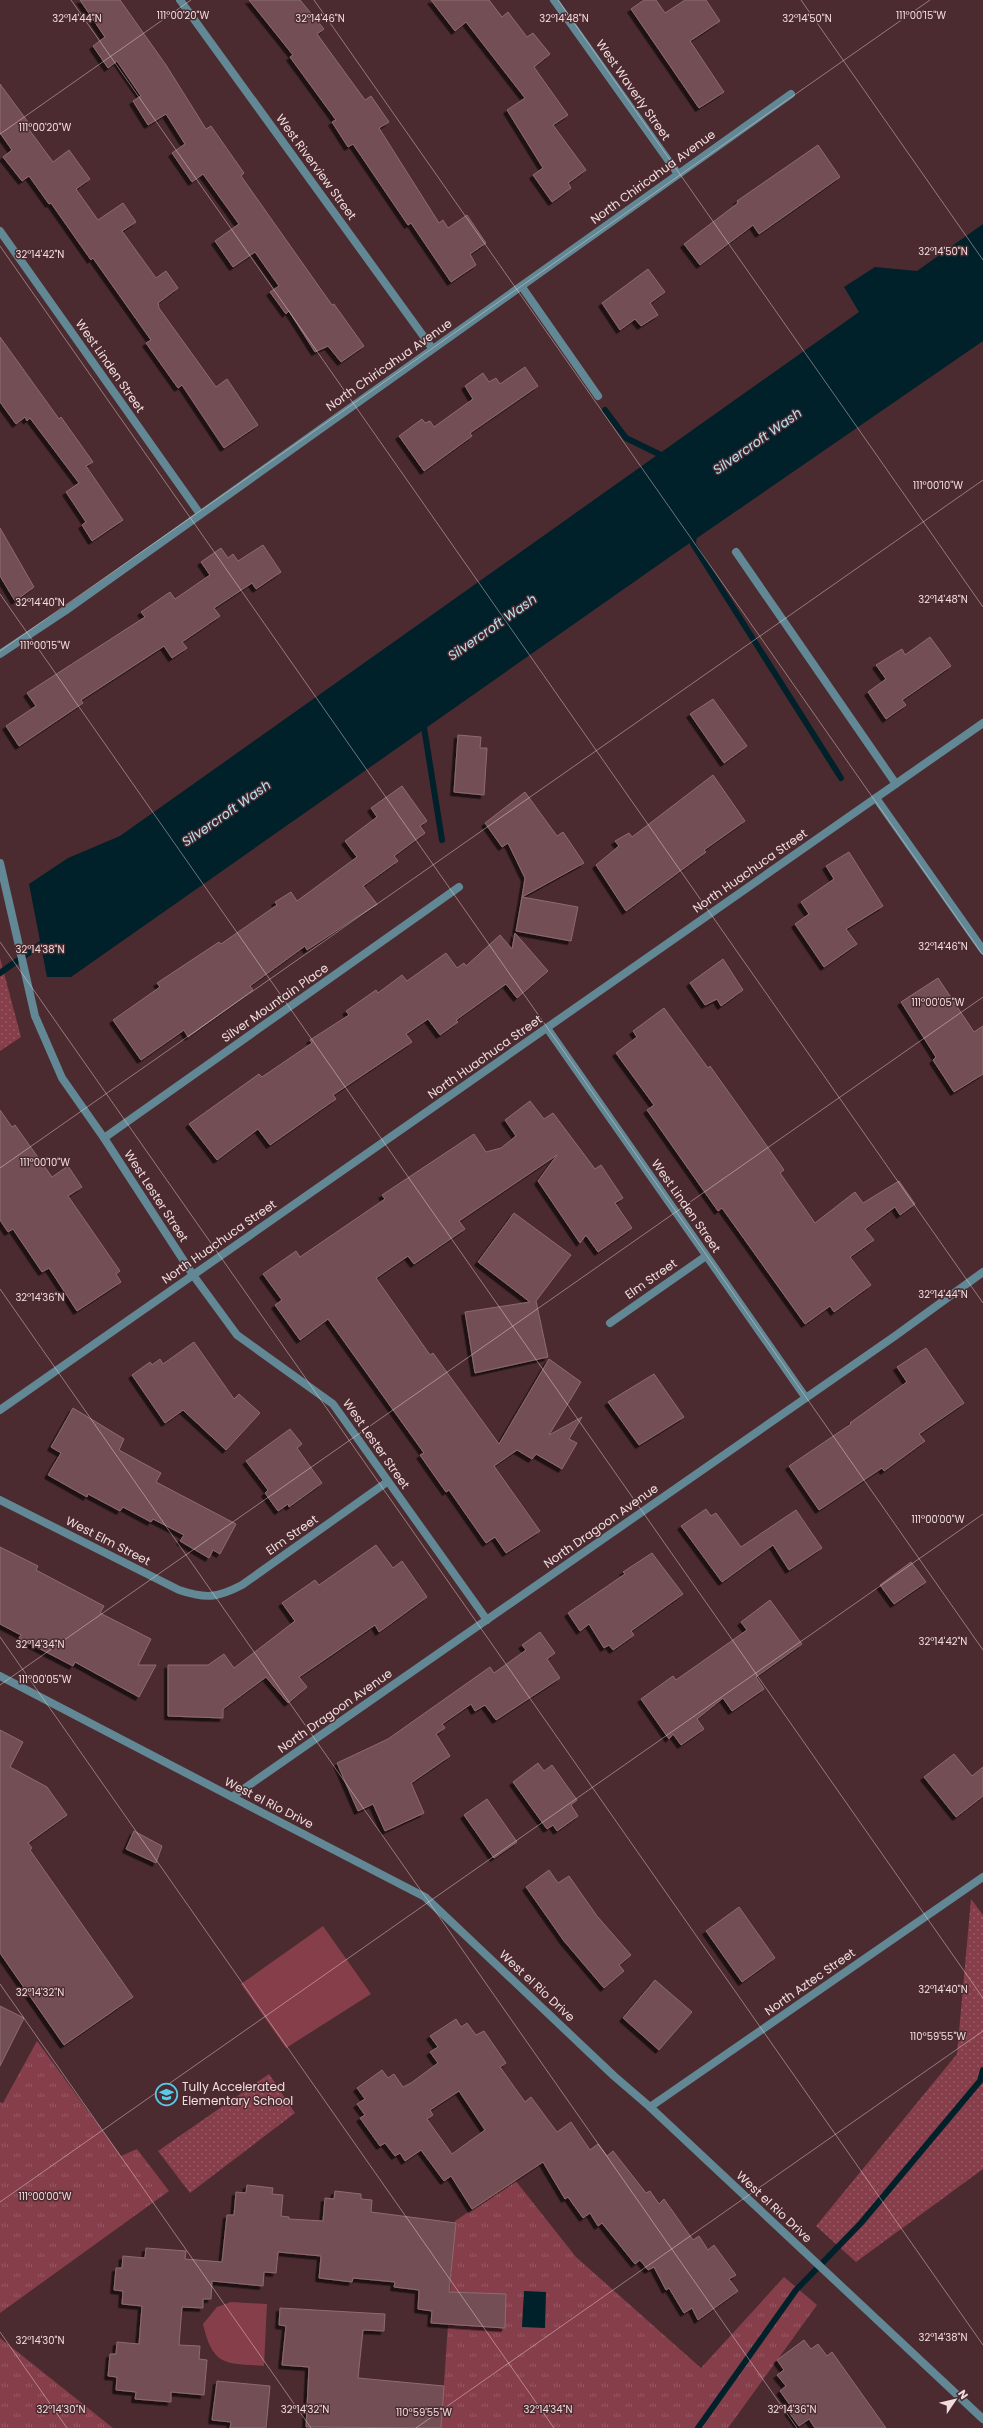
<svg xmlns="http://www.w3.org/2000/svg" width="983" height="2428" font-family="Poppins,sans-serif">
  <defs>
    <pattern id="grass-tufts" width="24" height="20" patternUnits="userSpaceOnUse"><rect width="24" height="20" fill="#863e4b"/><path d="M3 7l-1-3M5 7V3M7 7l1-3M15 17l-1-3M17 17v-4M19 17l1-3" fill="none" stroke="#985964"/></pattern>
    <pattern id="park-dots" width="8" height="8" patternUnits="userSpaceOnUse"><rect width="8" height="8" fill="#863e4b"/><path d="M2 2h.1M6 6h.1" fill="none" stroke="#985964" stroke-width="1.8" stroke-linecap="round"/></pattern>
    <filter id="shadow"><feDropShadow dx="-3.5" dy="3.5" stdDeviation="0" flood-color="#0009"/></filter>
  </defs>
  <rect width="100%" height="100%" fill="#4b2b30"/>
  <g fill="url(#grass-tufts)">
    <path d="M 37,2041 L 121,2156 L 137,2149 L 169,2191 L 0,2313 L 0,2102 L 3,2103 Z"/>
    <path d="M 515,2180 L 576,2257 L 701,2368 L 784,2277 L 817,2305 L 728,2428 L 441,2428 L 455,2221 Z"/>
    <path d="M 0,2338 L 113,2428 L 0,2428 Z"/>
  </g>
  <g fill="url(#park-dots)">
    <path d="M 0,958 L 21,1037 L 0,1051 Z"/>
    <path d="M 971,1899 L 983,1915 L 983,2169 L 856,2262 L 816,2226 L 957,2054 Z"/>
    <path d="M 269,2074 L 295,2113 L 190,2193 L 158,2151 Z"/>
  </g>
  <g fill="#863e4b">
    <path d="M 323,1926 L 371,1994 L 286,2048 L 241,1984 Z"/>
    <path d="M 231,2302 L 267,2304 L 264,2366 C 225,2363 213,2367 203,2324 L 217,2307 Z"/>
  </g>
  <g fill="#00212a">
    <path d="M 983,224 L 983,341 L 671,556 L 71,977 L 47,977 L 29,884 L 68,858 L 120,836 L 859,312 L 844,287 L 875,267 L 917,271 Z"/>
    <path d="M 524,2291 L 546,2292 L 545,2328 L 522,2327 Z"/>
  </g>
  <g fill="none" stroke-linecap="round" stroke-linejoin="round">
    <g stroke="#00212a" stroke-width="6">
      <path d="M 605,410 L 626,438 L 665,457"/>
      <path d="M 694,532 L 693,544 L 841,778"/>
      <path d="M 423,721 L 442,840"/>
      <path d="M 0,973 L 48,939"/>
      <path d="M 698,2428 L 796,2290 L 861,2223 L 980,2081 L 983,2070"/>
    </g>
  </g>
  <g fill="#735055" stroke="#8e6a6f" fill-rule="evenodd" filter="url(#shadow)">
    <path d="M 80,0 L 120,0 L 166,65 L 206,129 L 211,126 L 244,173 L 241,176 L 332,305 L 334,304 L 364,346 L 341,362 L 328,346 L 315,352 L 289,311 L 286,314 L 270,292 L 279,286 L 255,252 L 233,267 L 215,241 L 239,224 L 203,174 L 192,182 L 172,153 L 185,144 L 166,114 L 148,125 L 133,101 L 141,96 L 117,61 L 108,68 L 93,46 L 105,37 Z"/>
    <path d="M 249,0 L 300,0 L 324,29 L 317,34 L 365,100 L 371,96 L 389,122 L 379,128 L 439,223 L 443,220 L 448,228 L 467,215 L 486,243 L 470,254 L 476,265 L 451,282 L 411,223 L 408,225 L 353,144 L 348,147 L 332,122 L 336,120 L 290,57 L 293,55 Z"/>
    <path d="M 431,0 L 489,0 L 502,17 L 508,12 L 527,37 L 533,33 L 550,54 L 534,67 L 568,115 L 553,125 L 586,170 L 568,183 L 571,188 L 552,202 L 533,175 L 543,168 L 507,110 L 525,98 L 466,22 L 455,31 Z"/>
    <path d="M 644,0 L 656,0 L 665,13 L 685,0 L 706,0 L 720,21 L 690,41 L 724,92 L 699,108 L 631,9 Z"/>
    <path d="M 0,84 L 28,122 L 25,124 L 53,162 L 69,150 L 90,179 L 76,189 L 98,220 L 123,203 L 136,222 L 122,231 L 156,278 L 166,271 L 178,288 L 158,303 L 159,308 L 216,387 L 227,379 L 258,425 L 224,448 L 182,385 L 178,388 L 146,343 L 151,340 L 93,258 L 91,260 L 51,203 L 49,204 L 29,176 L 22,181 L 3,157 L 12,150 L 0,133 Z"/>
    <path d="M 818,145 L 840,177 L 759,234 L 753,225 L 700,265 L 684,244 L 738,203 L 737,201 Z"/>
    <path d="M 648,269 L 665,292 L 650,303 L 658,315 L 641,326 L 635,319 L 620,330 L 602,303 Z"/>
    <path d="M 0,337 L 59,419 L 61,417 L 93,462 L 86,466 L 123,520 L 92,541 L 82,525 L 86,522 L 66,492 L 79,483 L 30,418 L 27,421 L 25,417 L 16,424 L 0,402 Z"/>
    <path d="M 525,367 L 538,386 L 470,433 L 472,436 L 424,471 L 399,436 L 422,419 L 425,423 L 430,421 L 434,427 L 473,399 L 465,386 L 483,373 L 489,382 L 496,378 L 500,384 Z"/>
    <path d="M 0,528 L 34,587 L 15,601 L 0,576 Z"/>
    <path d="M 263,545 L 281,572 L 256,589 L 252,583 L 214,608 L 220,616 L 182,642 L 187,648 L 172,658 L 164,646 L 81,700 L 83,703 L 19,746 L 6,726 L 36,706 L 27,693 L 145,617 L 141,612 L 170,592 L 175,599 L 210,575 L 201,562 L 221,548 L 228,558 L 233,554 L 238,561 Z"/>
    <path d="M 930,637 L 951,666 L 902,700 L 906,705 L 886,719 L 868,692 L 886,679 L 876,665 L 902,649 L 905,655 Z"/>
    <path d="M 713,699 L 747,746 L 724,763 L 690,714 Z"/>
    <path d="M 458,735 L 481,737 L 480,748 L 487,748 L 484,795 L 454,792 Z"/>
    <path d="M 713,775 L 745,821 L 704,850 L 706,852 L 626,911 L 596,865 L 619,846 L 615,841 L 629,833 L 632,837 Z"/>
    <path d="M 402,786 L 427,821 L 420,826 L 425,833 L 394,856 L 398,861 L 363,886 L 377,904 L 307,950 L 305,946 L 250,986 L 253,990 L 188,1037 L 184,1030 L 141,1060 L 113,1020 L 160,987 L 157,983 L 219,942 L 221,944 L 277,905 L 275,902 L 291,892 L 297,901 L 357,857 L 345,841 L 377,817 L 371,808 Z"/>
    <path d="M 525,792 L 557,836 L 563,832 L 584,863 L 522,897 L 525,878 L 508,843 L 502,847 L 485,823 Z"/>
    <path d="M 849,852 L 883,906 L 846,929 L 857,944 L 824,967 L 795,924 L 809,914 L 801,902 L 834,879 L 826,866 Z"/>
    <path d="M 522,897 L 578,907 L 571,941 L 516,931 Z"/>
    <path d="M 515,933 L 548,971 L 517,998 L 506,984 L 456,1020 L 458,1022 L 440,1035 L 428,1019 L 406,1034 L 412,1042 L 333,1095 L 336,1099 L 270,1145 L 258,1129 L 217,1160 L 189,1124 L 259,1074 L 262,1077 L 312,1043 L 310,1040 L 349,1015 L 346,1011 L 376,990 L 378,993 L 402,975 L 407,981 L 446,953 L 457,968 L 464,963 L 466,966 L 500,935 L 512,949 Z"/>
    <path d="M 723,959 L 743,990 L 721,1006 L 717,999 L 705,1005 L 690,983 Z"/>
    <path d="M 938,978 L 974,1032 L 983,1026 L 983,1074 L 954,1092 L 933,1060 L 936,1057 L 901,1002 Z"/>
    <path d="M 664,1008 L 708,1068 L 710,1066 L 784,1170 L 780,1173 L 815,1223 L 855,1192 L 863,1203 L 899,1181 L 915,1204 L 900,1215 L 895,1207 L 865,1229 L 874,1240 L 850,1257 L 871,1285 L 834,1312 L 830,1306 L 805,1324 L 722,1208 L 718,1211 L 647,1110 L 654,1105 L 616,1053 L 637,1037 L 633,1031 Z"/>
    <path d="M 530,1101 L 544,1119 L 553,1113 L 595,1169 L 601,1165 L 623,1198 L 615,1203 L 632,1228 L 598,1252 L 586,1235 L 580,1243 L 538,1181 L 557,1155 L 459,1221 L 465,1229 L 414,1264 L 408,1256 L 376,1278 L 430,1355 L 433,1353 L 499,1444 L 549,1359 L 581,1382 L 549,1435 L 582,1417 L 569,1439 L 577,1443 L 562,1469 L 536,1454 L 532,1459 L 517,1450 L 494,1466 L 540,1531 L 506,1553 L 495,1537 L 486,1543 L 449,1490 L 446,1492 L 420,1455 L 424,1453 L 328,1319 L 300,1340 L 275,1305 L 282,1300 L 263,1274 L 296,1251 L 300,1257 L 385,1199 L 382,1195 L 474,1134 L 486,1152 L 501,1148 L 516,1136 L 505,1120 Z"/>
    <path d="M 0,1110 L 12,1127 L 15,1125 L 52,1177 L 68,1166 L 82,1187 L 68,1196 L 120,1271 L 116,1274 L 121,1282 L 77,1311 L 49,1268 L 42,1272 L 13,1229 L 8,1232 L 0,1220 Z"/>
    <path d="M 514,1213 L 571,1255 L 536,1301 L 548,1357 L 475,1373 L 465,1312 L 530,1302 L 478,1262 Z"/>
    <path d="M 194,1342 L 234,1399 L 239,1394 L 260,1413 L 226,1450 L 183,1410 L 165,1423 L 132,1375 L 150,1362 L 152,1365 L 160,1359 L 163,1364 Z"/>
    <path d="M 926,1348 L 964,1403 L 919,1434 L 925,1441 L 884,1471 L 882,1468 L 819,1510 L 789,1466 L 851,1424 L 850,1423 L 907,1382 L 897,1367 Z"/>
    <path d="M 654,1374 L 684,1417 L 639,1445 L 608,1402 Z"/>
    <path d="M 73,1408 L 124,1439 L 119,1450 L 161,1473 L 156,1482 L 236,1524 L 220,1554 L 213,1550 L 209,1558 L 180,1541 L 184,1535 L 153,1519 L 151,1522 L 123,1507 L 120,1511 L 88,1494 L 87,1497 L 48,1475 L 61,1453 L 51,1447 Z"/>
    <path d="M 290,1429 L 302,1444 L 297,1448 L 322,1483 L 289,1507 L 288,1504 L 278,1511 L 265,1493 L 268,1490 L 246,1461 Z"/>
    <path d="M 706,1509 L 711,1516 L 716,1513 L 741,1547 L 796,1510 L 822,1548 L 789,1570 L 773,1545 L 722,1582 L 681,1526 Z"/>
    <path d="M 376,1545 L 393,1568 L 402,1561 L 427,1597 L 379,1632 L 375,1625 L 299,1677 L 307,1687 L 288,1703 L 266,1677 L 223,1709 L 223,1718 L 168,1716 L 168,1665 L 208,1665 L 224,1654 L 234,1668 L 295,1621 L 282,1603 L 315,1580 L 319,1585 Z"/>
    <path d="M 0,1547 L 38,1566 L 36,1570 L 104,1606 L 100,1613 L 151,1639 L 138,1665 L 156,1665 L 139,1697 L 75,1662 L 73,1666 L 19,1638 L 21,1635 L 0,1624 Z"/>
    <path d="M 652,1553 L 683,1594 L 631,1631 L 634,1635 L 613,1650 L 609,1645 L 604,1648 L 589,1624 L 580,1631 L 568,1613 L 625,1574 L 623,1572 Z"/>
    <path d="M 911,1562 L 926,1582 L 894,1604 L 880,1585 Z"/>
    <path d="M 770,1600 L 802,1644 L 756,1677 L 764,1689 L 732,1711 L 723,1698 L 697,1719 L 704,1729 L 681,1745 L 673,1734 L 669,1739 L 641,1699 L 673,1676 L 676,1680 L 747,1630 L 741,1622 Z"/>
    <path d="M 540,1632 L 555,1653 L 547,1659 L 560,1678 L 496,1720 L 485,1705 L 475,1711 L 471,1704 L 442,1724 L 445,1728 L 436,1734 L 450,1756 L 411,1783 L 424,1813 L 385,1831 L 373,1804 L 358,1811 L 337,1763 L 388,1739 L 490,1667 L 494,1673 L 526,1650 L 522,1645 Z"/>
    <path d="M 0,1730 L 23,1742 L 10,1767 L 47,1787 L 67,1815 L 28,1843 L 32,1848 L 30,1850 L 133,1997 L 64,2045 L 0,1953 Z"/>
    <path d="M 954,1754 L 972,1776 L 983,1767 L 983,1796 L 956,1817 L 924,1777 Z"/>
    <path d="M 538,1763 L 544,1771 L 552,1765 L 577,1800 L 571,1805 L 578,1816 L 557,1831 L 553,1825 L 547,1829 L 513,1782 Z"/>
    <path d="M 487,1799 L 517,1842 L 494,1858 L 464,1815 Z"/>
    <path d="M 134,1831 L 162,1846 L 156,1863 L 126,1849 Z"/>
    <path d="M 549,1870 L 558,1883 L 569,1876 L 597,1916 L 631,1955 L 619,1965 L 624,1971 L 604,1988 L 564,1941 L 526,1887 Z"/>
    <path d="M 739,1907 L 775,1958 L 742,1982 L 706,1931 Z"/>
    <path d="M 655,1980 L 692,2012 L 659,2050 L 623,2018 Z"/>
    <path d="M 0,2006 L 24,2018 L 0,2066 Z"/>
    <path d="M 456,2019 L 461,2027 L 467,2023 L 476,2035 L 484,2031 L 506,2063 L 500,2067 L 525,2102 L 531,2097 L 557,2132 L 571,2122 L 590,2150 L 598,2144 L 607,2156 L 613,2151 L 646,2193 L 650,2191 L 659,2204 L 664,2199 L 693,2240 L 699,2236 L 708,2250 L 714,2245 L 736,2275 L 729,2279 L 738,2291 L 698,2320 L 692,2308 L 684,2313 L 669,2288 L 666,2290 L 654,2267 L 648,2270 L 640,2260 L 635,2264 L 602,2223 L 598,2226 L 590,2213 L 583,2218 L 568,2197 L 565,2199 L 543,2162 L 472,2209 L 451,2176 L 444,2181 L 421,2150 L 405,2161 L 400,2153 L 395,2156 L 385,2143 L 380,2146 L 360,2118 L 365,2115 L 357,2104 L 365,2099 L 357,2088 L 382,2070 L 388,2078 L 394,2074 L 403,2087 L 411,2083 L 438,2063 L 430,2052 L 438,2047 L 430,2036 ZM 459,2091 L 485,2130 L 452,2154 L 427,2119 L 433,2115 L 430,2110 Z"/>
    <path d="M 247,2185 L 273,2188 L 272,2194 L 283,2195 L 281,2216 L 289,2217 L 289,2219 L 323,2221 L 325,2198 L 334,2199 L 335,2191 L 361,2194 L 361,2199 L 372,2200 L 371,2212 L 456,2223 L 449,2292 L 506,2294 L 505,2328 L 431,2323 L 432,2311 L 418,2309 L 419,2290 L 394,2287 L 395,2282 L 353,2278 L 352,2282 L 319,2278 L 321,2256 L 278,2252 L 276,2273 L 264,2272 L 263,2286 L 212,2281 L 211,2299 L 203,2299 L 203,2308 L 182,2307 L 179,2345 L 200,2346 L 199,2359 L 207,2360 L 204,2395 L 171,2392 L 171,2402 L 135,2399 L 136,2392 L 116,2390 L 117,2377 L 108,2376 L 110,2354 L 116,2354 L 117,2342 L 139,2344 L 142,2306 L 122,2304 L 123,2291 L 114,2290 L 116,2268 L 122,2268 L 123,2256 L 145,2258 L 146,2248 L 186,2251 L 185,2259 L 222,2262 L 227,2215 L 234,2215 L 236,2192 L 246,2193 Z"/>
    <path d="M 280,2308 L 385,2314 L 384,2331 L 363,2330 L 358,2378 L 444,2386 L 441,2428 L 306,2427 L 309,2367 L 282,2365 L 286,2326 L 279,2325 Z"/>
    <path d="M 804,2340 L 811,2349 L 818,2344 L 827,2356 L 832,2352 L 886,2428 L 815,2428 L 809,2419 L 799,2426 L 788,2411 L 792,2408 L 780,2391 L 786,2386 L 777,2375 L 784,2370 L 777,2360 Z"/>
    <path d="M 217,2381 L 270,2386 L 266,2428 L 230,2428 L 231,2422 L 212,2420 Z"/>
  </g>
  <g fill="none" stroke-linecap="round" stroke-linejoin="round">
    <g stroke="#618894" stroke-width="8">
      <path d="M 180,0 L 432,348"/>
      <path d="M 554,0 L 678,174"/>
      <path d="M 0,231 L 200,514"/>
      <path d="M 522,287 L 598,396"/>
      <path d="M 736,552 L 896,784"/>
      <path d="M 0,654 L 65,611 L 791,94"/>
      <path d="M 876,798 L 983,950"/>
      <path d="M 0,863 L 35,1016 L 62,1078 L 104,1138 L 193,1275 L 237,1335 L 333,1404 L 487,1620"/>
      <path d="M 547,1028 L 806,1398"/>
      <path d="M 104,1138 L 459,887"/>
      <path d="M 610,1323 L 706,1256"/>
      <path d="M 0,1410 L 983,723"/>
      <path d="M 0,1500 L 179,1590 C 206,1599 217,1598 242,1585 L 387,1482"/>
      <path d="M 232,1797 L 425,1897 L 614,2076 L 650,2107 L 983,2419"/>
      <path d="M 650,2107 L 983,1877"/>
    </g>
    <path stroke="#618894" stroke-width="8" d="M 0,1676 L 232,1797 L 895,1336 L 983,1272"/>
  </g>
  <path fill="none" stroke="#f1dcde" stroke-width="1" stroke-opacity="0.45" d="M 71,0 L 983,1303M 314,0 L 983,955M 558,0 L 983,607M 801,0 L 983,260M 0,134 L 191,0M 0,246 L 983,1650M 0,594 L 983,1998M 0,651 L 930,0M 0,942 L 983,2345M 0,1168 L 983,480M 0,1289 L 797,2428M 0,1637 L 554,2428M 0,1685 L 983,997M 0,1984 L 311,2428M 0,2202 L 983,1514M 0,2332 L 67,2428M 416,2428 L 983,2031"/>
  <defs>
    <symbol id="school-ring" viewBox="-11 -11 22 22"><circle r="9.5" fill="#4b2b30" stroke="#5bc8e7" stroke-width="1.5"/><path d="M0-5L7-2L0 1L-7-2ZM-4 1L0 2.5L4 1V4Q0 6-4 4Z" fill="#5bc8e7"/></symbol>
  </defs>
  <g fill-rule="evenodd">
    <use href="#school-ring" x="154" y="2082" width="25" height="25"/>
  </g>
  <g text-anchor="middle" stroke-width="3" stroke-linejoin="round" paint-order="stroke">
    <g font-size="12" fill="#f1dcde" stroke="#4b2b30">
      <text transform="translate(633 90) rotate(55)" y="4">West Waverly Street</text>
      <text transform="translate(316 167) rotate(54)" y="4">West Riverview Street</text>
      <text transform="translate(653 177) rotate(-36)" y="4">North Chiricahua Avenue</text>
      <text transform="translate(389 365) rotate(-35)" y="4">North Chiricahua Avenue</text>
      <text transform="translate(110 366) rotate(55)" y="4">West Linden Street</text>
      <text transform="translate(750 871) rotate(-35)" y="4">North Huachuca Street</text>
      <text transform="translate(275 1003) rotate(-35)" y="4">Silver Mountain Place</text>
      <text transform="translate(485 1057) rotate(-35)" y="4">North Huachuca Street</text>
      <text transform="translate(156 1196) rotate(57)" y="4">West Lester Street</text>
      <text transform="translate(686 1206) rotate(55)" y="4">West Linden Street</text>
      <text transform="translate(219 1242) rotate(-35)" y="4">North Huachuca Street</text>
      <text transform="translate(651 1279) rotate(-35)" y="4">Elm Street</text>
      <text transform="translate(376 1444) rotate(55)" y="4">West Lester Street</text>
      <text transform="translate(601 1526) rotate(-35)" y="4">North Dragoon Avenue</text>
      <text transform="translate(292 1535) rotate(-35)" y="4">Elm Street</text>
      <text transform="translate(108 1541) rotate(27)" y="4">West Elm Street</text>
      <text transform="translate(335 1711) rotate(-35)" y="4">North Dragoon Avenue</text>
      <text transform="translate(269 1803) rotate(27)" y="4">West el Rio Drive</text>
      <text transform="translate(810 1982) rotate(-35)" y="4">North Aztec Street</text>
      <text transform="translate(537 1986) rotate(43)" y="4">West el Rio Drive</text>
      <text transform="translate(774 2207) rotate(43)" y="4">West el Rio Drive</text>
    </g>
    <g font-size="12" fill="#f1dcde" stroke="#4b2b30" text-anchor="start">
      <text x="182" y="2091">Tully Accelerated<tspan x="182" dy="14">Elementary School</tspan></text>
    </g>
    <g font-size="13" font-style="italic" fill="#b6e6f6" stroke="#4b2b30">
      <text transform="translate(757 441) rotate(-35)" y="5">Silvercroft Wash</text>
      <text transform="translate(492 627) rotate(-35)" y="5">Silvercroft Wash</text>
      <text transform="translate(226 813) rotate(-35)" y="5">Silvercroft Wash</text>
    </g>
  </g>
  <g font-size="10" text-anchor="middle" fill="#f1dcde" stroke="#4b2b30" stroke-width="3" stroke-linejoin="round" paint-order="stroke">
    <text x="921" y="19">111°00'15"W</text>
    <text x="183" y="19">111°00'20"W</text>
    <text x="77" y="22">32°14'44"N</text>
    <text x="320" y="22">32°14'46"N</text>
    <text x="564" y="22">32°14'48"N</text>
    <text x="807" y="22">32°14'50"N</text>
    <text x="45" y="131">111°00'20"W</text>
    <text x="943" y="255">32°14'50"N</text>
    <text x="40" y="258">32°14'42"N</text>
    <text x="938" y="489">111°00'10"W</text>
    <text x="943" y="603">32°14'48"N</text>
    <text x="40" y="606">32°14'40"N</text>
    <text x="45" y="649">111°00'15"W</text>
    <text x="943" y="950">32°14'46"N</text>
    <text x="40" y="953">32°14'38"N</text>
    <text x="938" y="1006">111°00'05"W</text>
    <text x="45" y="1166">111°00'10"W</text>
    <text x="943" y="1298">32°14'44"N</text>
    <text x="40" y="1301">32°14'36"N</text>
    <text x="938" y="1523">111°00'00"W</text>
    <text x="943" y="1645">32°14'42"N</text>
    <text x="40" y="1648">32°14'34"N</text>
    <text x="45" y="1683">111°00'05"W</text>
    <text x="943" y="1993">32°14'40"N</text>
    <text x="40" y="1996">32°14'32"N</text>
    <text x="938" y="2040">110°59'55"W</text>
    <text x="45" y="2200">111°00'00"W</text>
    <text x="943" y="2341">32°14'38"N</text>
    <text x="40" y="2344">32°14'30"N</text>
    <text x="61" y="2413">32°14'30"N</text>
    <text x="305" y="2413">32°14'32"N</text>
    <text x="548" y="2413">32°14'34"N</text>
    <text x="792" y="2413">32°14'36"N</text>
    <text x="424" y="2416">110°59'55"W</text>
  </g>
  <g transform="translate(955 2400) rotate(55)" stroke="#4b2b30" stroke-width="3" paint-order="stroke">
  <path d="M0-3L7 15L0 10L-7 15Z" fill="#f1dcde"/>
  <text y="-6" font-size="11" font-weight="bold" text-anchor="middle" fill="#f1dcde">N</text>
  </g>
</svg>
